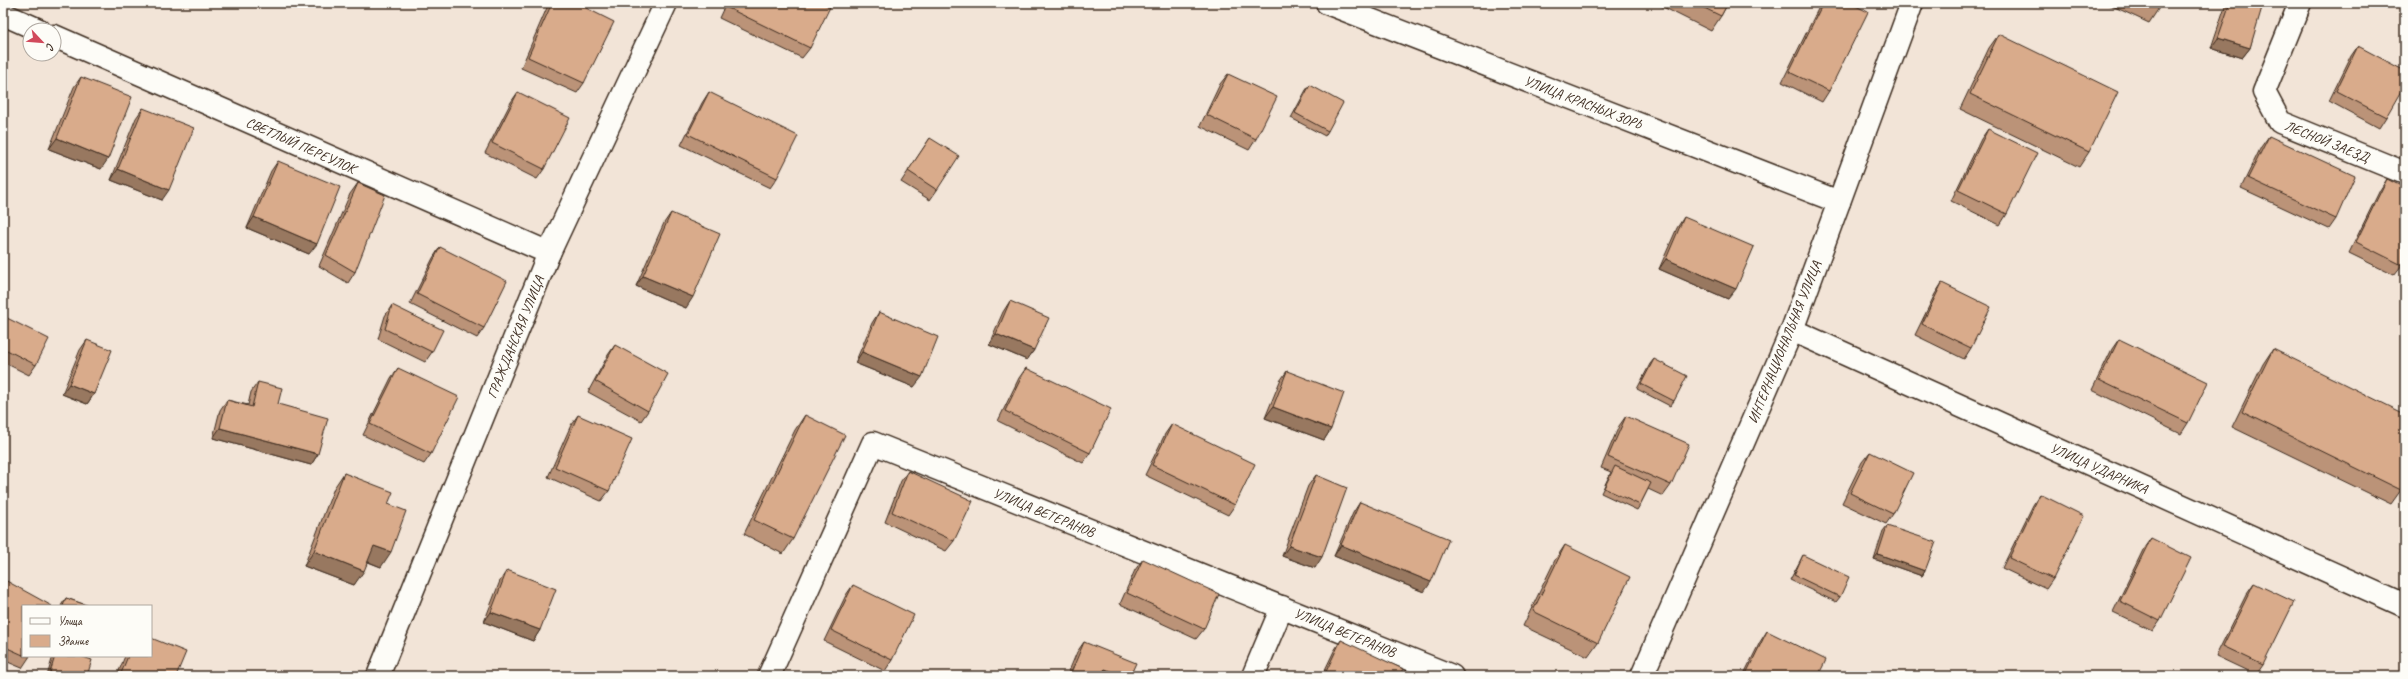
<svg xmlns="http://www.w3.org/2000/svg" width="2408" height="679" font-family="Caveat,sans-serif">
  <rect width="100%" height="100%" fill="#f2e4d7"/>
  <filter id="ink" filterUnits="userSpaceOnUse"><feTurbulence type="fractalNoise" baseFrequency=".025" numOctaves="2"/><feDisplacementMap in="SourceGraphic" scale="8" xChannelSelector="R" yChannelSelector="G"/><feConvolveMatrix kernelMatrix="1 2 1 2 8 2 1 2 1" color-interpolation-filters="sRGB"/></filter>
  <g filter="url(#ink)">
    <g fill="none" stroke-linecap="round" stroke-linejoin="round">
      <defs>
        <g id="minor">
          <path d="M 1327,3 L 1839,202"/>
          <path d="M 2300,3 L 2264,92 L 2280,122 L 2405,173"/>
          <path d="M 3,14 L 39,30"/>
          <path d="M 54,36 L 549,253"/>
          <path d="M 1792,330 L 2405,606"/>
          <path d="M 378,676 L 549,253 L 666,3"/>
          <path d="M 769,676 L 873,443 L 1452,676"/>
          <path d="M 1253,676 L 1282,607"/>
          <path d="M 1642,676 L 1792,330 L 1912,3"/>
        </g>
      </defs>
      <use href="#minor" stroke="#3b2a1e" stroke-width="25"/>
      <use href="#minor" stroke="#fdfcf7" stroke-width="22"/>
    </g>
    <g fill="#bb9378" stroke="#3b2a1e">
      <path d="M 549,3 L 576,3 L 584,83 L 577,93 L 521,68 Z"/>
      <path d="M 726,3 L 821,3 L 810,48 L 802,58 L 719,18 Z"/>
      <path d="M 1655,3 L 1728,3 L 1721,16 L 1711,31 Z"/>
      <path d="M 1821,3 L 1850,3 L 1829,91 L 1822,102 L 1782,82 Z"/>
      <path d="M 2106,3 L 2162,3 L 2159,8 L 2149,23 Z"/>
      <path d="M 2226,3 L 2261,3 L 2250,48 L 2242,58 L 2211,48 Z"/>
      <path d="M 1999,34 L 2089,152 L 2079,167 L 1960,109 L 1989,48 Z"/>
      <path d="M 2358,46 L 2386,117 L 2379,128 L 2329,101 L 2351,56 Z"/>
      <path d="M 1228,74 L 1256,139 L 1249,150 L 1200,126 L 1220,84 Z"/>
      <path d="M 81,77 L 101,169 L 49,149 L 74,87 Z"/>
      <path d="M 1310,85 L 1328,131 L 1325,136 L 1291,118 L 1306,90 Z"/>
      <path d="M 518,92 L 544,169 L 537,179 L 485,153 L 511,102 Z"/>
      <path d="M 709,92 L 777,178 L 770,188 L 681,145 L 702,103 Z"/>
      <path d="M 143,108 L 162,200 L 111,180 L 136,118 Z"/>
      <path d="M 1988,129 L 2007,214 L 2000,225 L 1951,201 L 1981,139 Z"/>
      <path d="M 2269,136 L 2336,219 L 2329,229 L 2241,188 L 2261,147 Z"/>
      <path d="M 930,138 L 937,190 L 930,200 L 901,182 Z"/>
      <path d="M 278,161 L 309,254 L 247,228 L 271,171 Z"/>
      <path d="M 2387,179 L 2402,265 L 2394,275 L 2349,253 L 2380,190 Z"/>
      <path d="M 358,183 L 355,272 L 348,283 L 319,266 L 350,194 Z"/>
      <path d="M 671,213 L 686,308 L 636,286 L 664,223 Z"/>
      <path d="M 1684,217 L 1728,299 L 1659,269 L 1677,228 Z"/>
      <path d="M 440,247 L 484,328 L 477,338 L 410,304 L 433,258 Z"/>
      <path d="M 1942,283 L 1971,348 L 1964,359 L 1915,335 L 1935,294 Z"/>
      <path d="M 1010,301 L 1034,350 L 1027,360 L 989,344 L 1003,312 Z"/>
      <path d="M 392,305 L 432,352 L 425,362 L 378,339 L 385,316 Z"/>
      <path d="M 879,312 L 914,387 L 855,363 L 872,323 Z"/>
      <path d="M 3,316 L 36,365 L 29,375 L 3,362 Z"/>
      <path d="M 2119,339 L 2188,423 L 2181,434 L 2092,390 L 2112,349 Z"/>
      <path d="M 87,340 L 94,394 L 87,404 L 62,394 L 80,350 Z"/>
      <path d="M 615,345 L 648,411 L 641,421 L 588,392 L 608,355 Z"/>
      <path d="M 2273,349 L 2401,490 L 2391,504 L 2232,427 L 2263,364 Z"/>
      <path d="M 1654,359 L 1674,401 L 1670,406 L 1637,389 L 1650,364 Z"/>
      <path d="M 398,368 L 431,454 L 424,464 L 363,435 L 391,378 Z"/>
      <path d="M 1026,368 L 1090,453 L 1083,463 L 998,421 L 1019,378 Z"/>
      <path d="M 1287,371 L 1331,429 L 1324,440 L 1265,418 L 1280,381 Z"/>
      <path d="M 258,382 L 278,404 L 318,454 L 311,465 L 213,438 L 220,410 L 227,400 L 248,405 L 251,392 Z"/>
      <path d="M 578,415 L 609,491 L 601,501 L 548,477 L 571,425 Z"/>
      <path d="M 805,415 L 793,539 L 783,554 L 744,534 L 795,430 Z"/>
      <path d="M 1626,416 L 1671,485 L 1663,496 L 1648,489 L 1640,505 L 1637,510 L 1601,493 L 1611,472 L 1601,468 L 1619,426 Z"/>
      <path d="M 1172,424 L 1235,505 L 1228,515 L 1145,475 L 1165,434 Z"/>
      <path d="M 1870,452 L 1893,514 L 1886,524 L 1842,503 L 1862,462 Z"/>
      <path d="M 908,471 L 954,541 L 946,551 L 885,522 L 901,481 Z"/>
      <path d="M 344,473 L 388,504 L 381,567 L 368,562 L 354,585 L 304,566 L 334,488 Z"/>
      <path d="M 1316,475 L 1315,568 L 1282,556 L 1308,486 Z"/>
      <path d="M 2040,494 L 2053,579 L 2046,589 L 2002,568 L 2033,505 Z"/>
      <path d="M 1360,502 L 1424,592 L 1334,556 L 1353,513 Z"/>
      <path d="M 1887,526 L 1925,571 L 1922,576 L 1874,559 L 1883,531 Z"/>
      <path d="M 2151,538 L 2160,621 L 2153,631 L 2113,612 L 2144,548 Z"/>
      <path d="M 1565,545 L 1598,643 L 1588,657 L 1523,626 L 1555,560 Z"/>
      <path d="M 1803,555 L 1840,597 L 1836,602 L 1790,580 L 1800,561 Z"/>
      <path d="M 1143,559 L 1204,629 L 1196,639 L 1120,604 L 1135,570 Z"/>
      <path d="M 507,570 L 540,630 L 533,641 L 484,622 L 500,581 Z"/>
      <path d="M 3,579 L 23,606 L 23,656 L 30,656 L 22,668 L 3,660 Z"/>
      <path d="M 2254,583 L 2263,665 L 2256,675 L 2216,656 L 2247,593 Z"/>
      <path d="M 853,585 L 892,660 L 885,671 L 824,641 L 846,595 Z"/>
      <path d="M 66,598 L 89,606 L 61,606 L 62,604 Z"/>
      <path d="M 1767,631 L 1818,676 L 1743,676 L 1760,642 Z"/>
      <path d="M 1341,640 L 1399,676 L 1322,676 L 1334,651 Z"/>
      <path d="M 1084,642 L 1130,676 L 1067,676 L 1077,652 Z"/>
      <path d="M 53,656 L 80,656 L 87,676 L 47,676 Z"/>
      <path d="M 125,656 L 151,656 L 176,676 L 117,676 Z"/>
    </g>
    <g fill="#987861" stroke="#3b2a1e">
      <path d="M 2218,38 L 2250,48 L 2242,58 L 2211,48 Z"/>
      <path d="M 57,138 L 108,159 L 101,169 L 49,149 Z"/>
      <path d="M 118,169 L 169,190 L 162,200 L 111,180 Z"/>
      <path d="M 254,217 L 317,244 L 309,254 L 247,228 Z"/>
      <path d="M 1666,259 L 1736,289 L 1728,299 L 1659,269 Z"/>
      <path d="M 643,276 L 693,297 L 686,308 L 636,286 Z"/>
      <path d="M 996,334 L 1034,350 L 1027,360 L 989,344 Z"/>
      <path d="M 862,352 L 922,377 L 914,387 L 855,363 Z"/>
      <path d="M 69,384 L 94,394 L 87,404 L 62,394 Z"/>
      <path d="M 1273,407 L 1331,429 L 1324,440 L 1265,418 Z"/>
      <path d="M 220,428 L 318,454 L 311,465 L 213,438 Z"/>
      <path d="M 1341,545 L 1431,582 L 1424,592 L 1334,556 Z"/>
      <path d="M 374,546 L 391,552 L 381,567 L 364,560 Z"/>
      <path d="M 1289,546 L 1322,557 L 1315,568 L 1282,556 Z"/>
      <path d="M 314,551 L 364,571 L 354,585 L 304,566 Z"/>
      <path d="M 1878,554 L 1925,571 L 1922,576 L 1874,559 Z"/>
      <path d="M 491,612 L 540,630 L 533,641 L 484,622 Z"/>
      <path d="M 1105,669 L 1123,676 L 1099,676 Z"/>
    </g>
    <g fill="#d9ab8b" stroke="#3b2a1e">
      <path d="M 552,3 L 576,3 L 614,22 L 584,83 L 528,57 Z"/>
      <path d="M 728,3 L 821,3 L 830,7 L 810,48 L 726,7 Z"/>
      <path d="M 1694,3 L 1728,3 L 1721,16 Z"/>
      <path d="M 1823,3 L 1850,3 L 1868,12 L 1829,91 L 1789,72 Z"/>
      <path d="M 2147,3 L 2162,3 L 2159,8 Z"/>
      <path d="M 2230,3 L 2261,3 L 2263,4 L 2250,48 L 2218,38 Z"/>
      <path d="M 1999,34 L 2118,92 L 2089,152 L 1970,94 Z"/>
      <path d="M 2358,46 L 2405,71 L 2405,84 L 2386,117 L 2336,91 Z"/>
      <path d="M 1228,74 L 1277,97 L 1256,139 L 1207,115 Z"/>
      <path d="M 81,77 L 132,97 L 108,159 L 57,138 Z"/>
      <path d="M 1310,85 L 1343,103 L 1328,131 L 1295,113 Z"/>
      <path d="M 518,92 L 570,118 L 544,169 L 492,143 Z"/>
      <path d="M 709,92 L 798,136 L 777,178 L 688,134 Z"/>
      <path d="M 143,108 L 194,128 L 169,190 L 118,169 Z"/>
      <path d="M 1988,129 L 2037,153 L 2007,214 L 1958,190 Z"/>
      <path d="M 2269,136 L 2355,176 L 2336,219 L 2248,178 Z"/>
      <path d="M 930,138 L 959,156 L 937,190 L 908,171 Z"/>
      <path d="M 278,161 L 340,187 L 317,244 L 254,217 Z"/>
      <path d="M 2387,179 L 2405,188 L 2405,258 L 2402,265 L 2356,242 Z"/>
      <path d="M 358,183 L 385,195 L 355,272 L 326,255 Z"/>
      <path d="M 671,213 L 720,234 L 693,297 L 643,276 Z"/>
      <path d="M 1684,217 L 1754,247 L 1736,289 L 1666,259 Z"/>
      <path d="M 440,247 L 507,281 L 484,328 L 417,294 Z"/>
      <path d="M 1942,283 L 1991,307 L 1971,348 L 1922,324 Z"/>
      <path d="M 1010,301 L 1049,318 L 1034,350 L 996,334 Z"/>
      <path d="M 392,305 L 443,330 L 432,352 L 385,329 Z"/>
      <path d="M 879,312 L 938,337 L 922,377 L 862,352 Z"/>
      <path d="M 3,316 L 49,339 L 36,365 L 3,348 Z"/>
      <path d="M 2119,339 L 2208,382 L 2188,423 L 2099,380 Z"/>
      <path d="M 87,340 L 112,350 L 94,394 L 69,384 Z"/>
      <path d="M 615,345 L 668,374 L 648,411 L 595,381 Z"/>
      <path d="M 2273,349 L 2405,414 L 2405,482 L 2401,490 L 2242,412 Z"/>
      <path d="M 1654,359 L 1687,376 L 1674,401 L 1641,384 Z"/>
      <path d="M 398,368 L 459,397 L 431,454 L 370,424 Z"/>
      <path d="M 1026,368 L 1111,409 L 1090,453 L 1005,411 Z"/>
      <path d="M 1287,371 L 1344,393 L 1331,429 L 1273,407 Z"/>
      <path d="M 258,382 L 282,388 L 278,404 L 328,418 L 318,454 L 220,428 L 227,400 L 252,407 Z"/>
      <path d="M 578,415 L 632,439 L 609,491 L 555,467 Z"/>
      <path d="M 805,415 L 845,435 L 793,539 L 754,520 Z"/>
      <path d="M 1626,416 L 1689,444 L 1671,485 L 1608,457 Z"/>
      <path d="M 1172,424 L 1255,464 L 1235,505 L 1152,465 Z"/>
      <path d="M 1870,452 L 1913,473 L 1893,514 L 1850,493 Z"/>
      <path d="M 1615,466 L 1651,483 L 1640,505 L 1604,488 Z"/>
      <path d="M 908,471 L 973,501 L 954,541 L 892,512 Z"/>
      <path d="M 344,473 L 393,492 L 388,504 L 406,511 L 391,552 L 374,546 L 364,571 L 314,551 Z"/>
      <path d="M 1316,475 L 1347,488 L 1322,557 L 1289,546 Z"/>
      <path d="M 2040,494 L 2084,516 L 2053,579 L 2009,558 Z"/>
      <path d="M 1360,502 L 1449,539 L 1431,582 L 1341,545 Z"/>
      <path d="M 1887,526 L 1936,542 L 1925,571 L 1878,554 Z"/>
      <path d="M 2151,538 L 2191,558 L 2160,621 L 2120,601 Z"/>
      <path d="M 1565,545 L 1630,577 L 1598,643 L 1533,611 Z"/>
      <path d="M 1803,555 L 1849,577 L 1840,597 L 1794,575 Z"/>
      <path d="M 1143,559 L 1219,594 L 1204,629 L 1127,593 Z"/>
      <path d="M 507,570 L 556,589 L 540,630 L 491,612 Z"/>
      <path d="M 3,579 L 52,606 L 23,606 L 23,655 L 3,646 Z"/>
      <path d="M 2254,583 L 2294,602 L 2263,665 L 2223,646 Z"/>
      <path d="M 853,585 L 914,615 L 892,660 L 831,630 Z"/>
      <path d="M 66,598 L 89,606 L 63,606 Z"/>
      <path d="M 1767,631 L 1826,660 L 1818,676 L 1745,676 Z"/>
      <path d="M 151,638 L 186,652 L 176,676 L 120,676 L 128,656 L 151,656 Z"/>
      <path d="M 1341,640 L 1403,669 L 1399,676 L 1324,676 Z"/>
      <path d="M 1084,642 L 1136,663 L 1130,676 L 1123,676 L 1105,669 L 1099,676 L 1071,676 L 1070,675 Z"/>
      <path d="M 55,656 L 80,656 L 92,660 L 87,676 L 49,676 Z"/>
    </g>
  </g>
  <g text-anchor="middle" stroke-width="4" stroke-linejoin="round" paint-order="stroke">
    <g font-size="14" fill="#3b2a1e" stroke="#fdfcf7">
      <text transform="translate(1583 102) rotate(21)" y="5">УЛИЦА КРАСНЫХ ЗОРЬ</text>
      <text transform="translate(2327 141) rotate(22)" y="5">ЛЕСНОЙ ЗАЕЗД</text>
      <text transform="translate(301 145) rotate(24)" y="5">СВЕТЛЫЙ ПЕРЕУЛОК</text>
      <text transform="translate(515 337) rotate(-68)" y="5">ГРАЖДАНСКАЯ УЛИЦА</text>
      <text transform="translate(1784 342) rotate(-68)" y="5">ИНТЕРНАЦИОНАЛЬНАЯ УЛИЦА</text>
      <text transform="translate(2099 468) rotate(24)" y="5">УЛИЦА УДАРНИКА</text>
      <text transform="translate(1044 512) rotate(22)" y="5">УЛИЦА ВЕТЕРАНОВ</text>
      <text transform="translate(1345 632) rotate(22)" y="5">УЛИЦА ВЕТЕРАНОВ</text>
    </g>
  </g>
  <rect width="2408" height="679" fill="none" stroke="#fdfcf7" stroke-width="16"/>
  <rect x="8" y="8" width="2392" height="663" fill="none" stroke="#3b2a1e" stroke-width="1.5" filter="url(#ink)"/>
  <rect x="22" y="605" width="130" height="52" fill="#fdfcf7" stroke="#afa8a0"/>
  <rect x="30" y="618" width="20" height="6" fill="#fdfcf7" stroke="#afa8a0"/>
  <text x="58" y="625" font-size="12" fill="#3b2a1e">Улица</text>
  <rect x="30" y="635" width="20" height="12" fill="#d9ab8b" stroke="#afa8a0"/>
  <text x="58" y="645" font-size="12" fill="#3b2a1e">Здание</text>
  <g transform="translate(42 42) rotate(116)"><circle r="19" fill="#fdfcf7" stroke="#afa8a0"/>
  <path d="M0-3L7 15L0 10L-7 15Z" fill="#d1495b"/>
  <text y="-6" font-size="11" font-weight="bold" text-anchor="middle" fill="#3b2a1e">С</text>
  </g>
</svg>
